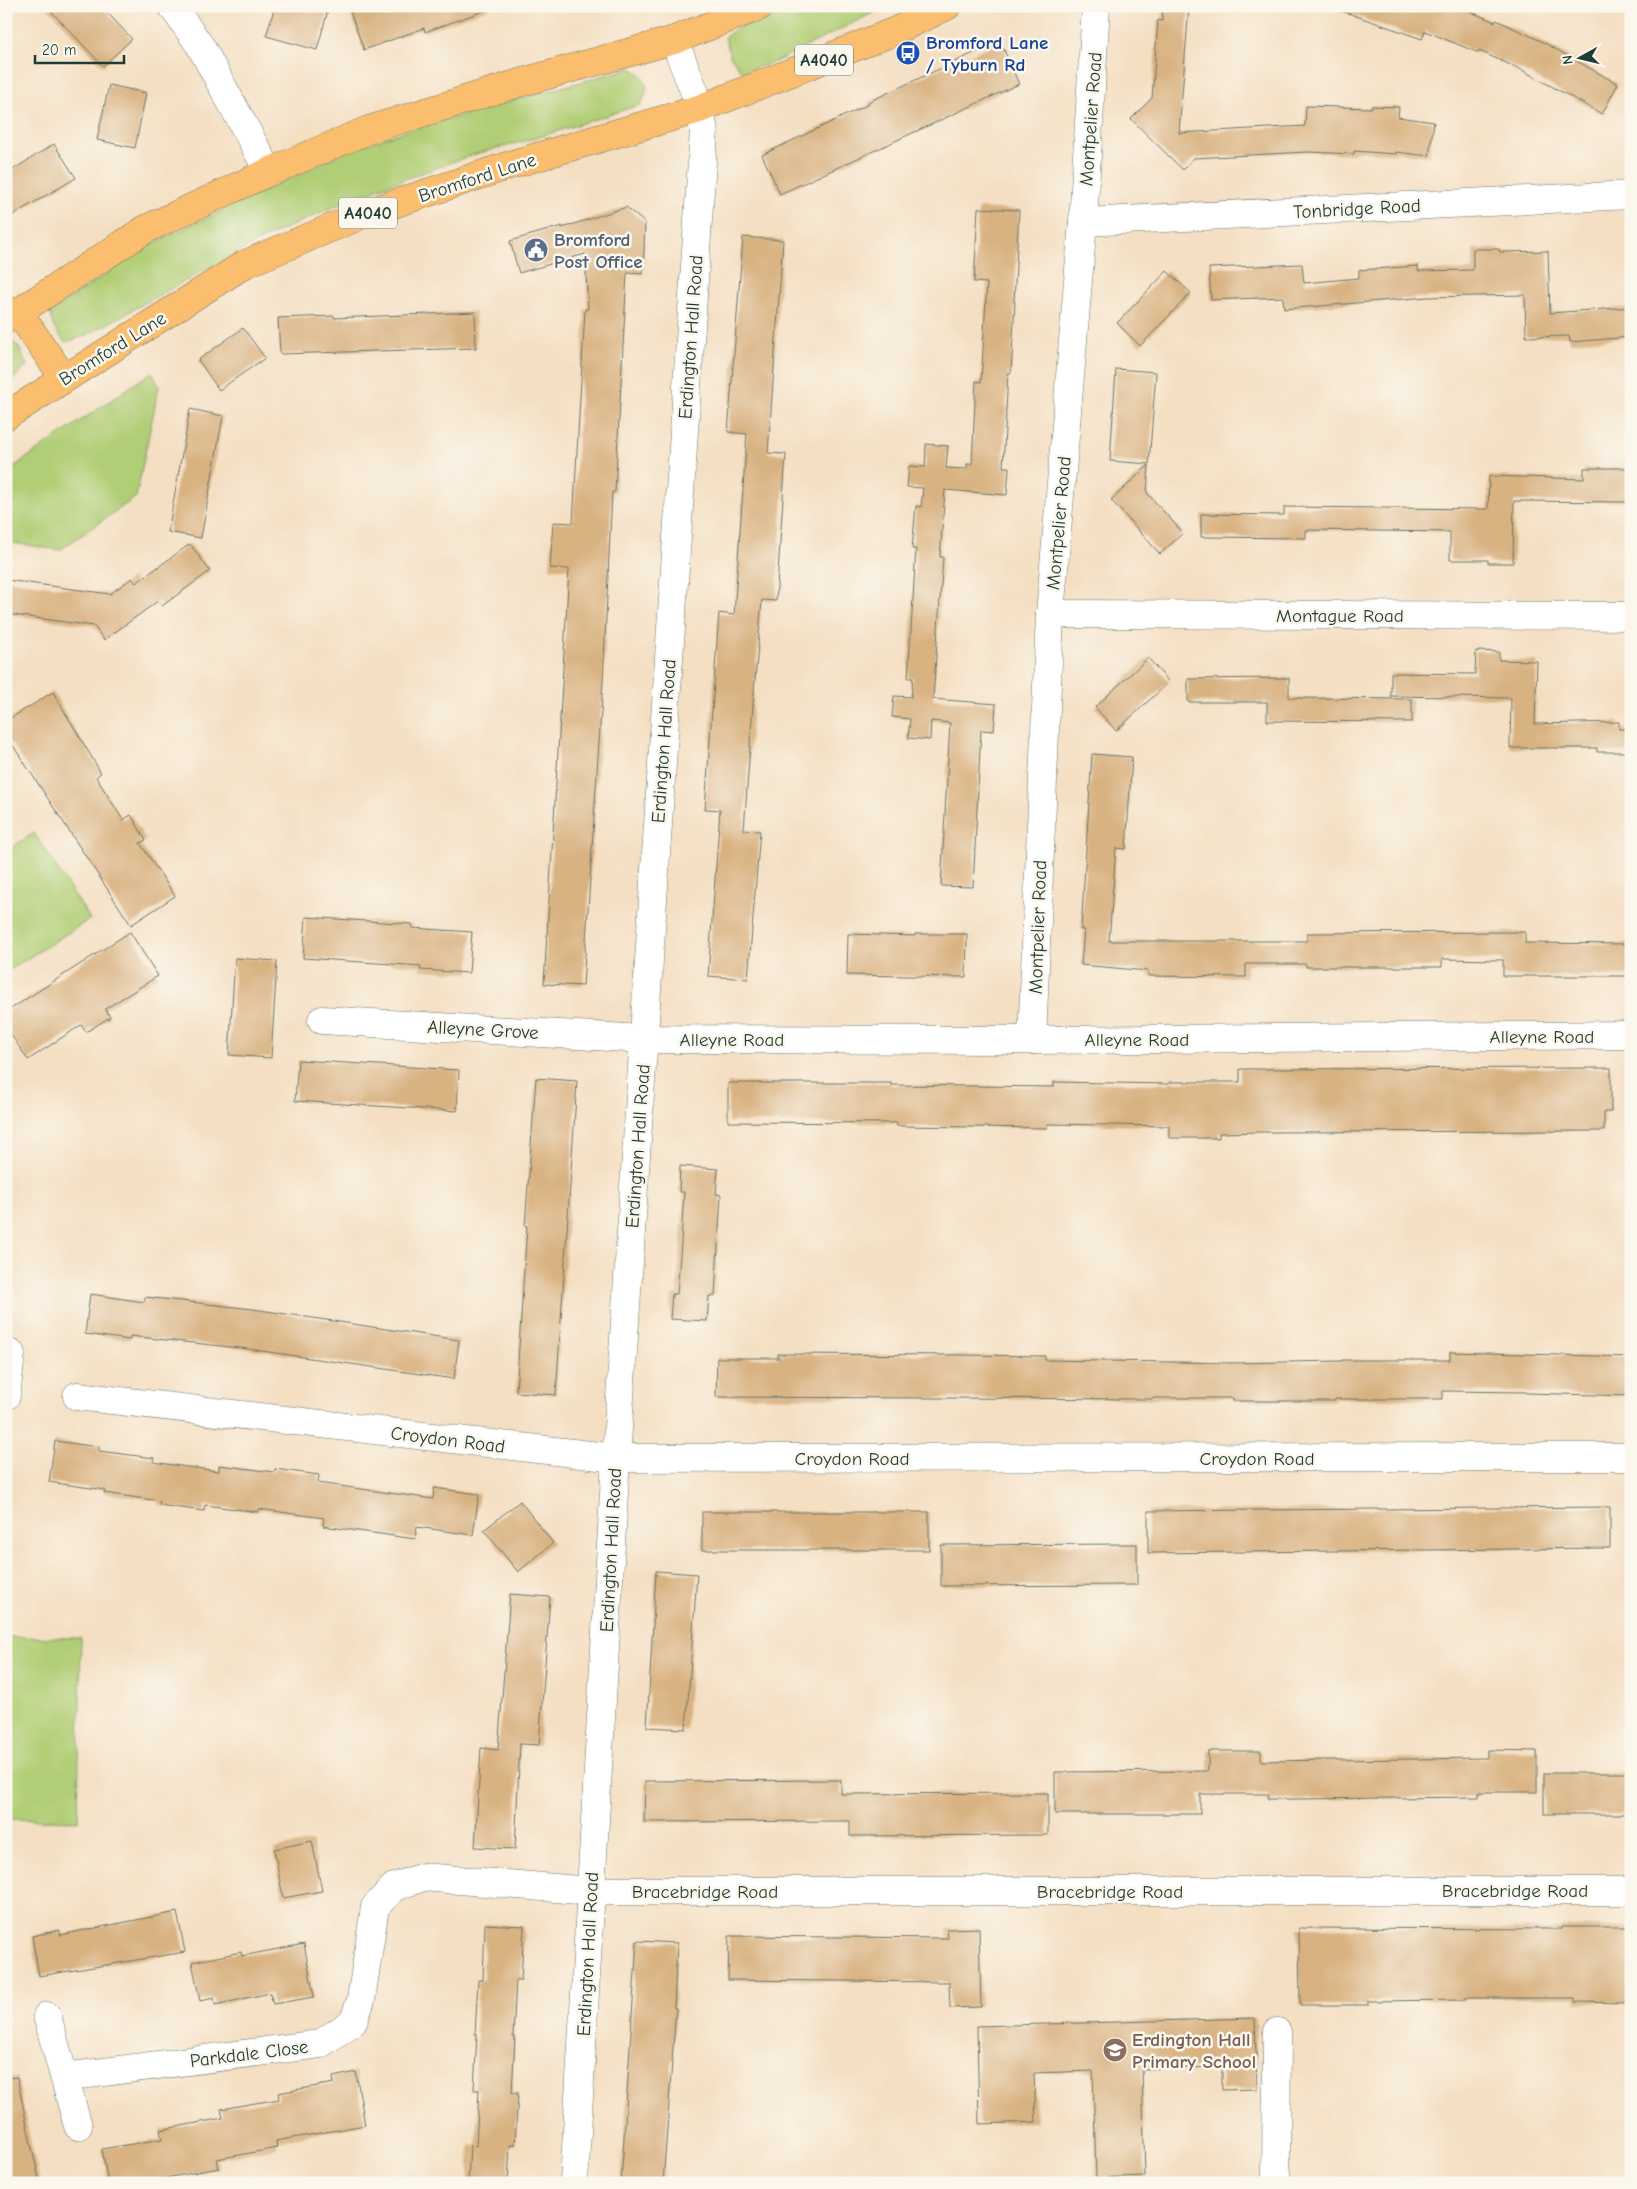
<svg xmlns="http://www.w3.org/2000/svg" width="1637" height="2189" font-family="'Comic Neue',sans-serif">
  <rect width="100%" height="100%" fill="#fbf7ec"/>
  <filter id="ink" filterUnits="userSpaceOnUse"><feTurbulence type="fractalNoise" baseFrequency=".02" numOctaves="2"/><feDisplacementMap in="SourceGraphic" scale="10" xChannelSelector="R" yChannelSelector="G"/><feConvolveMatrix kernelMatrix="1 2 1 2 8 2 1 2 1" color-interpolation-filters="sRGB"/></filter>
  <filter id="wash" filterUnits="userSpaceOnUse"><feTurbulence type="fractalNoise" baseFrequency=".0096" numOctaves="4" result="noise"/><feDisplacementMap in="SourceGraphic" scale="20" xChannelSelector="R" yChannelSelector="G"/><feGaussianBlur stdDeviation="1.12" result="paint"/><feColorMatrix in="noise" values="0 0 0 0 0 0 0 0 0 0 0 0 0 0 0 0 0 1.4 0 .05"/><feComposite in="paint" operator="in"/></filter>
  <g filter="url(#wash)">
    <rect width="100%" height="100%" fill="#f4dfc3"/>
    <g fill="#b0ce75" stroke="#688654">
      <path d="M 809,6 L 883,6 L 883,8 L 775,62 L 742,72 L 730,56 L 725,37 L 739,27 Z"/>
      <path d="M 631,68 L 642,75 L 647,87 L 642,104 L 539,137 L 472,155 L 355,197 L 258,241 L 85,336 L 65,342 L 54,328 L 50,312 L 148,246 L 346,151 L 421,126 Z"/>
      <path d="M 7,338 L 18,346 L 27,366 L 6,386 Z"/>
      <path d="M 152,372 L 159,386 L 136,497 L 60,550 L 6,542 L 6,472 Z"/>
      <path d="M 34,833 L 90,919 L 6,972 L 6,851 Z"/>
      <path d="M 6,1637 L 81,1638 L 78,1821 L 6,1819 Z"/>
    </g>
    <g id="blocks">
      <g fill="#d9b282">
        <path d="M 46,6 L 101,6 L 132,39 L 103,66 Z"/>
        <path d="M 275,6 L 329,6 L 317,50 L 266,36 Z"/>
        <path d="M 366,6 L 488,6 L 489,9 L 425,32 L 424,28 L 364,50 L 350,12 Z"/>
        <path d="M 1163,6 L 1189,6 L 1179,133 L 1305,126 L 1306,106 L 1371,108 L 1371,106 L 1399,107 L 1398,117 L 1434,122 L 1429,156 L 1396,152 L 1396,154 L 1354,151 L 1354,154 L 1307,152 L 1194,158 L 1183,170 L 1131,119 L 1152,98 L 1158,20 L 1162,21 Z"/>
        <path d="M 1340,6 L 1457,6 L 1495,22 L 1496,20 L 1541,41 L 1618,84 L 1602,114 L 1522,70 L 1479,51 L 1479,53 L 1425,31 L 1422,39 L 1339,10 Z"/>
        <path d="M 1000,41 L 1019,84 L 780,194 L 762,155 L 869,104 L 868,102 Z"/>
        <path d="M 109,85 L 146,93 L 135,148 L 97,140 Z"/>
        <path d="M 54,144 L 76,178 L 6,219 L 6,174 Z"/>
        <path d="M 626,207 L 645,223 L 643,274 L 627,273 L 615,492 L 612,492 L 603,681 L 583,986 L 544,984 L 569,569 L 550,568 L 553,522 L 573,523 L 585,309 L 588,309 L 585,254 L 519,273 L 510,241 L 562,226 L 562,228 Z"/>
        <path d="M 978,208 L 1019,210 L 1014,302 L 1015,302 L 1011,373 L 1008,373 L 1003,467 L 1009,467 L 1007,495 L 945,490 L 940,557 L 943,557 L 933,699 L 996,704 L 994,731 L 981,730 L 973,887 L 941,886 L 950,723 L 931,721 L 930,740 L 908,738 L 910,719 L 892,717 L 894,696 L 911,697 L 913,678 L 908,678 L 916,549 L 912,549 L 916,506 L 921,507 L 923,488 L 907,487 L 909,466 L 925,467 L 926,444 L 948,446 L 946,468 L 967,469 L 967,464 L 972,464 L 976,381 L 981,382 L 987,283 L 974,282 Z"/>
        <path d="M 743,237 L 783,240 L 768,453 L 786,454 L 776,601 L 762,600 L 754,691 L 744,830 L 760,831 L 748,979 L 708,976 L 720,810 L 705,809 L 719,613 L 734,615 L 744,475 L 747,434 L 728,432 Z"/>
        <path d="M 1473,249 L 1499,249 L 1500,252 L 1548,251 L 1550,313 L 1631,307 L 1631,337 L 1570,342 L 1569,336 L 1526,337 L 1525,295 L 1428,297 L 1284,309 L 1283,297 L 1211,300 L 1209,268 L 1302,264 L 1304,283 L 1359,278 L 1359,270 L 1418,266 L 1418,271 L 1473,270 Z"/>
        <path d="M 1167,271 L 1191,293 L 1140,346 L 1117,323 Z"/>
        <path d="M 475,312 L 476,348 L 280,354 L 278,318 L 334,316 L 334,318 Z"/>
        <path d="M 243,328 L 265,358 L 219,390 L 198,360 Z"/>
        <path d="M 1116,369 L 1156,372 L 1149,464 L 1110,461 Z"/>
        <path d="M 190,409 L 223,416 L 201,538 L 168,532 Z"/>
        <path d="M 1149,465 L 1147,493 L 1183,533 L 1160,554 L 1111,500 Z"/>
        <path d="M 1584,468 L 1631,468 L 1631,502 L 1514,501 L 1513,563 L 1488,563 L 1488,560 L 1450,560 L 1450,532 L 1306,530 L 1306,538 L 1201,537 L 1201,514 L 1284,515 L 1284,507 L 1488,509 L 1489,476 L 1584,479 Z"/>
        <path d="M 190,544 L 210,571 L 162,606 L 158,601 L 104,640 L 94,626 L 6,614 L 6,580 L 110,594 L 132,578 L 136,583 Z"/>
        <path d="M 1476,651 L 1499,652 L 1499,660 L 1537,661 L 1535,724 L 1619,722 L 1619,729 L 1631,729 L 1631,752 L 1597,752 L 1597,748 L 1510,748 L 1511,698 L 1391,696 L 1391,673 L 1475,674 Z"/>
        <path d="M 1148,658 L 1169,682 L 1116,731 L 1095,707 Z"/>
        <path d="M 1289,678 L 1289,698 L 1412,699 L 1412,722 L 1267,721 L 1267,702 L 1188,702 L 1188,679 Z"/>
        <path d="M 53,692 L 101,773 L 96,777 L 123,820 L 131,815 L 146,840 L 140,843 L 175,896 L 131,925 L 6,735 L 6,721 Z"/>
        <path d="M 1092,754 L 1132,757 L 1126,849 L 1116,848 L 1109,941 L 1307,941 L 1307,933 L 1525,932 L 1525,943 L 1631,944 L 1631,976 L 1503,976 L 1503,960 L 1442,959 L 1442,967 L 1306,967 L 1306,964 L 1246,964 L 1246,977 L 1148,976 L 1148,971 L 1081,965 L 1084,930 L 1081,930 Z"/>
        <path d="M 306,917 L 412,924 L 412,928 L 472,932 L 469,973 L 420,970 L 421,966 L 303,958 Z"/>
        <path d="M 130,932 L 158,976 L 105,1009 L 110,1017 L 86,1032 L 81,1025 L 28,1060 L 6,1027 L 6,1012 Z"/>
        <path d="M 848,934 L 915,936 L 915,934 L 967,934 L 966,977 L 847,975 Z"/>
        <path d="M 235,958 L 277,961 L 271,1058 L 229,1055 Z"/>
        <path d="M 298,1060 L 459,1070 L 457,1111 L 295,1101 Z"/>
        <path d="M 1611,1068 L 1611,1112 L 1604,1112 L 1604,1131 L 1261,1132 L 1219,1133 L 1219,1138 L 1169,1138 L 1169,1126 L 1047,1124 L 1047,1128 L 897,1126 L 897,1123 L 728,1122 L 728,1083 L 891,1083 L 891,1085 L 1054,1087 L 1054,1082 L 1169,1084 L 1169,1082 L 1240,1082 L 1240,1069 Z"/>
        <path d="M 536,1078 L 577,1081 L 556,1395 L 516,1392 L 527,1226 L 525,1226 Z"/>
        <path d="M 680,1166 L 718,1169 L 716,1194 L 721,1195 L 715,1296 L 709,1296 L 707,1321 L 670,1319 L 672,1294 L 677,1294 L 681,1243 L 684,1192 L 679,1192 Z"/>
        <path d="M 90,1294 L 144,1302 L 145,1297 L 253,1309 L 459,1340 L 454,1379 L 248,1349 L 130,1336 L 130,1340 L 85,1334 Z"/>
        <path d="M 1450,1352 L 1631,1357 L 1631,1396 L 1526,1393 L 1526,1392 L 1443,1391 L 1443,1399 L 1335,1399 L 1335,1401 L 1233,1401 L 1233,1398 L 1153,1398 L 1153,1399 L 716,1397 L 717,1358 L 778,1358 L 778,1354 L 961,1355 L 1045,1356 L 1045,1360 L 1233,1363 L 1342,1361 L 1342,1360 L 1450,1360 Z"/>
        <path d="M 55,1441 L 99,1447 L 99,1451 L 154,1458 L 153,1462 L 187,1467 L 219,1471 L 219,1465 L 274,1472 L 275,1469 L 319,1475 L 318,1483 L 433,1499 L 434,1488 L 479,1494 L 473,1535 L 417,1527 L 415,1539 L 323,1526 L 324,1518 L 259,1509 L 258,1512 L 205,1505 L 204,1511 L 181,1508 L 159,1505 L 160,1501 L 104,1493 L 105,1490 L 49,1482 Z"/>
        <path d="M 520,1501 L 553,1543 L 518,1572 L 484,1530 Z"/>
        <path d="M 1610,1507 L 1610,1548 L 1148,1553 L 1148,1511 Z"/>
        <rect x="702" y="1512" width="227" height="38"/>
        <path d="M 1137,1544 L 1137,1585 L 941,1586 L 941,1545 Z"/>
        <path d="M 656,1571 L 697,1574 L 686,1729 L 647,1727 Z"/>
        <path d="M 510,1594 L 550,1597 L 539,1745 L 520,1744 L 515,1849 L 475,1847 L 481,1748 L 498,1750 Z"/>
        <path d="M 1487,1750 L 1537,1751 L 1537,1792 L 1479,1792 L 1479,1797 L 1297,1799 L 1268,1799 L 1268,1794 L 1200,1794 L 1200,1814 L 1055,1814 L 1055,1772 L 1208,1771 L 1208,1751 L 1261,1751 L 1261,1761 L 1487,1758 Z"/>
        <rect x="1544" y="1773" width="87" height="41"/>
        <path d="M 841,1780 L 841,1794 L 1048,1793 L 1048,1835 L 850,1836 L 850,1821 L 644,1822 L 645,1781 Z"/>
        <path d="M 312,1841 L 322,1891 L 283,1898 L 274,1849 Z"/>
        <path d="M 177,1912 L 185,1952 L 39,1976 L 32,1936 L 60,1930 L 60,1935 Z"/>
        <path d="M 485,1924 L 524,1926 L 521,1980 L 516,1980 L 513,2037 L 515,2037 L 512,2093 L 518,2093 L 515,2145 L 510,2145 L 508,2183 L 468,2183 L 470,2145 L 476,2146 L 479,2090 L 474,2090 L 477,2034 L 475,2034 L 478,1980 L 483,1980 Z"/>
        <path d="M 1561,1927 L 1631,1927 L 1631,2003 L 1575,2002 L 1575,1998 L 1465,1998 L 1465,2000 L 1368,2001 L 1368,2005 L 1300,2005 L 1299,1928 L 1561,1929 Z"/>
        <path d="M 979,1928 L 981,2007 L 950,2008 L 949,1982 L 728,1980 L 729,1936 L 948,1938 L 947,1929 Z"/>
        <path d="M 637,1941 L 677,1943 L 674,2008 L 676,2008 L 663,2183 L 621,2183 Z"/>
        <path d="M 304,1944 L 314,1997 L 273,2004 L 270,1993 L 215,2005 L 214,1998 L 200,2001 L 192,1962 L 241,1952 L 242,1956 Z"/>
        <path d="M 1255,2018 L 1257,2089 L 1222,2090 L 1222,2067 L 1142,2069 L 1145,2176 L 1096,2178 L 1093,2071 L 1034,2073 L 1036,2122 L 979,2124 L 977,2026 Z"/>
        <path d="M 356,2072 L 365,2125 L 276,2141 L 277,2148 L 217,2159 L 219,2168 L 160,2179 L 160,2183 L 108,2183 L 102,2149 L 162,2139 L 160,2130 L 223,2118 L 221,2109 L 279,2099 L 278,2093 L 334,2083 L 333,2077 Z"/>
        <path d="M 17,2077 L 31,2144 L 40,2183 L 6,2183 L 6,2078 Z"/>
      </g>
    </g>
  </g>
  <g filter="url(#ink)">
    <use href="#blocks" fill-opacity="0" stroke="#6a7666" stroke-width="1"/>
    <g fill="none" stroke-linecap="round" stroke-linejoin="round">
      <defs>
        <g id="minor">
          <path d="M 172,6 L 201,47 L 269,172"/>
          <path d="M 1083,222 L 1631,195"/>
          <path d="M 1050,614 L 1631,616"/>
          <path d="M 322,1020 L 644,1039 L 1032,1040 L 1631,1035"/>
          <path d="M 1032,1040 L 1050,614 L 1083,222 L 1096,6"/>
          <path d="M 6,1396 L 11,1354"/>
          <path d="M 77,1396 L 616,1458 L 1631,1457"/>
          <path d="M 47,2016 L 78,2126"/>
          <path d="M 65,2077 L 320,2044 L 353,2022 L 361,2000 L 375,1907 L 394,1887 L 423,1877 L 590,1891 L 1631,1891"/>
          <path d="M 574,2183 L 616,1458 L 704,130 L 695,93 L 674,40"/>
          <path d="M 1276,2183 L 1277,2032"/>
        </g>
        <g id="major">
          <path d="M 18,312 L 64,378"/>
          <path d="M 6,320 L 146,229 L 269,172 L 368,130 L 519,83 L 674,40 L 760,6"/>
          <path d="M 6,416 L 245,264 L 364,214 L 513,164 L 699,109 L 893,32 L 947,6"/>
        </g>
      </defs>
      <use href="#minor" stroke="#6a7666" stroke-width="29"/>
      <use href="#major" stroke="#6a7666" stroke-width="29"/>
      <use href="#minor" stroke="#fff" stroke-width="28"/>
      <use href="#major" stroke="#fbbd6e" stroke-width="28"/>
    </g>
  </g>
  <defs>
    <symbol id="bus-disc" viewBox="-11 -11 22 22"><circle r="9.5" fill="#1a4fb4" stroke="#fbf7ec"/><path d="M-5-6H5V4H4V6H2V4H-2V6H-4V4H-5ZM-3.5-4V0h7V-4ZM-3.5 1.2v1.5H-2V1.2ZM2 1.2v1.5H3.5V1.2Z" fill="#fff"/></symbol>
    <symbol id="civic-disc" viewBox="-11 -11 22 22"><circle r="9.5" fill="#5c6f8a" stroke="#fbf7ec"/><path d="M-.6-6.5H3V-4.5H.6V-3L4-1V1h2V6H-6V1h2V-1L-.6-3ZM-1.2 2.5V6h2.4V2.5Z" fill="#fff"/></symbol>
    <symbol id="school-disc" viewBox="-11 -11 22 22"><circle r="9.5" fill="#8d6e63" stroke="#fbf7ec"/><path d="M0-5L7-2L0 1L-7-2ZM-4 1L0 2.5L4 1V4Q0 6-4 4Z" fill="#fff"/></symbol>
  </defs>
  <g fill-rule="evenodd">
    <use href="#bus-disc" x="894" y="39" width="28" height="28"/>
    <use href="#civic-disc" x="522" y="236" width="28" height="28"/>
    <use href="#school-disc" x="1101" y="2036" width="28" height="28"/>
  </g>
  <g text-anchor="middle" stroke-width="5" stroke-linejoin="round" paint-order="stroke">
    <g fill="#fbf7ec" stroke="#61756b" stroke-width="1">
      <rect x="795" y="44.5" width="58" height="31" rx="4"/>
      <rect x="339" y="197.5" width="58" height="31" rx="4"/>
    </g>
    <g font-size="18" font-weight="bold" fill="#1f3d34">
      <text x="824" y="66">A4040</text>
      <text x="368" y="219">A4040</text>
    </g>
    <g font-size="19" font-weight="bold" fill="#164399" stroke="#fbf7ec" text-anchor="start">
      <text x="926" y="49">Bromford Lane<tspan x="926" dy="22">/ Tyburn Rd</tspan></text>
    </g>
    <g font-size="19" fill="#1f3d34" stroke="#fbf7ec">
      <text transform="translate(1090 119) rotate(-86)" y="7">Montpelier Road</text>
      <text transform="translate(477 177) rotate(-18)" y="7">Bromford Lane</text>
      <text transform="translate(1357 208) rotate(-3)" y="7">Tonbridge Road</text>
      <text transform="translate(690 337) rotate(-86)" y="7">Erdington Hall Road</text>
      <text transform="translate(112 348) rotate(-32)" y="7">Bromford Lane</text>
      <text transform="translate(1058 523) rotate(-85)" y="7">Montpelier Road</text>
      <text x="1340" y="622">Montague Road</text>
      <text transform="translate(663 741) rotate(-86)" y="7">Erdington Hall Road</text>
      <text transform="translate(1037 927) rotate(-88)" y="7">Montpelier Road</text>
      <text transform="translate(483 1029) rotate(3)" y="7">Alleyne Grove</text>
      <text x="1542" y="1043">Alleyne Road</text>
      <text x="732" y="1046">Alleyne Road</text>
      <text x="1137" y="1046">Alleyne Road</text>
      <text transform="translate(637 1146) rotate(-86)" y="7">Erdington Hall Road</text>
      <text transform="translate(448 1439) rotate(7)" y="7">Croydon Road</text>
      <text x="852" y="1465">Croydon Road</text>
      <text x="1257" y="1465">Croydon Road</text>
      <text transform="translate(610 1550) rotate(-87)" y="7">Erdington Hall Road</text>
      <text x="1515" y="1897">Bracebridge Road</text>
      <text x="705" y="1898">Bracebridge Road</text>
      <text x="1110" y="1898">Bracebridge Road</text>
      <text transform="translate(587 1954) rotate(-87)" y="7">Erdington Hall Road</text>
      <text transform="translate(249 2053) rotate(-7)" y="7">Parkdale Close</text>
    </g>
    <g font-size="19" font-weight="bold" fill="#4e5e75" stroke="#fbf7ec" text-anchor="start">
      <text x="554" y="246">Bromford<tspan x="554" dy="22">Post Office</tspan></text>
    </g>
    <g font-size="19" font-weight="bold" fill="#785e54" stroke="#fbf7ec" text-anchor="start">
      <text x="1132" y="2046">Erdington Hall<tspan x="1132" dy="22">Primary School</tspan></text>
    </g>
  </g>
  <rect width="1637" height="2189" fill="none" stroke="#fbf7ec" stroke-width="25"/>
  <g transform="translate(1580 58) rotate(262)" stroke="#fbf7ec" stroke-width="4" paint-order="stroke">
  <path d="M0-4L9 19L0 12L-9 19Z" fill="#1f3d34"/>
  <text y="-8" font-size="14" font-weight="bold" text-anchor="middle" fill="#1f3d34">N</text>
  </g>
  <path d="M35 55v8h89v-8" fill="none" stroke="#1f3d34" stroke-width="2.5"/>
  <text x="42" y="55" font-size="15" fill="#1f3d34" stroke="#fbf7ec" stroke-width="4" paint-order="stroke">20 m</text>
</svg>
